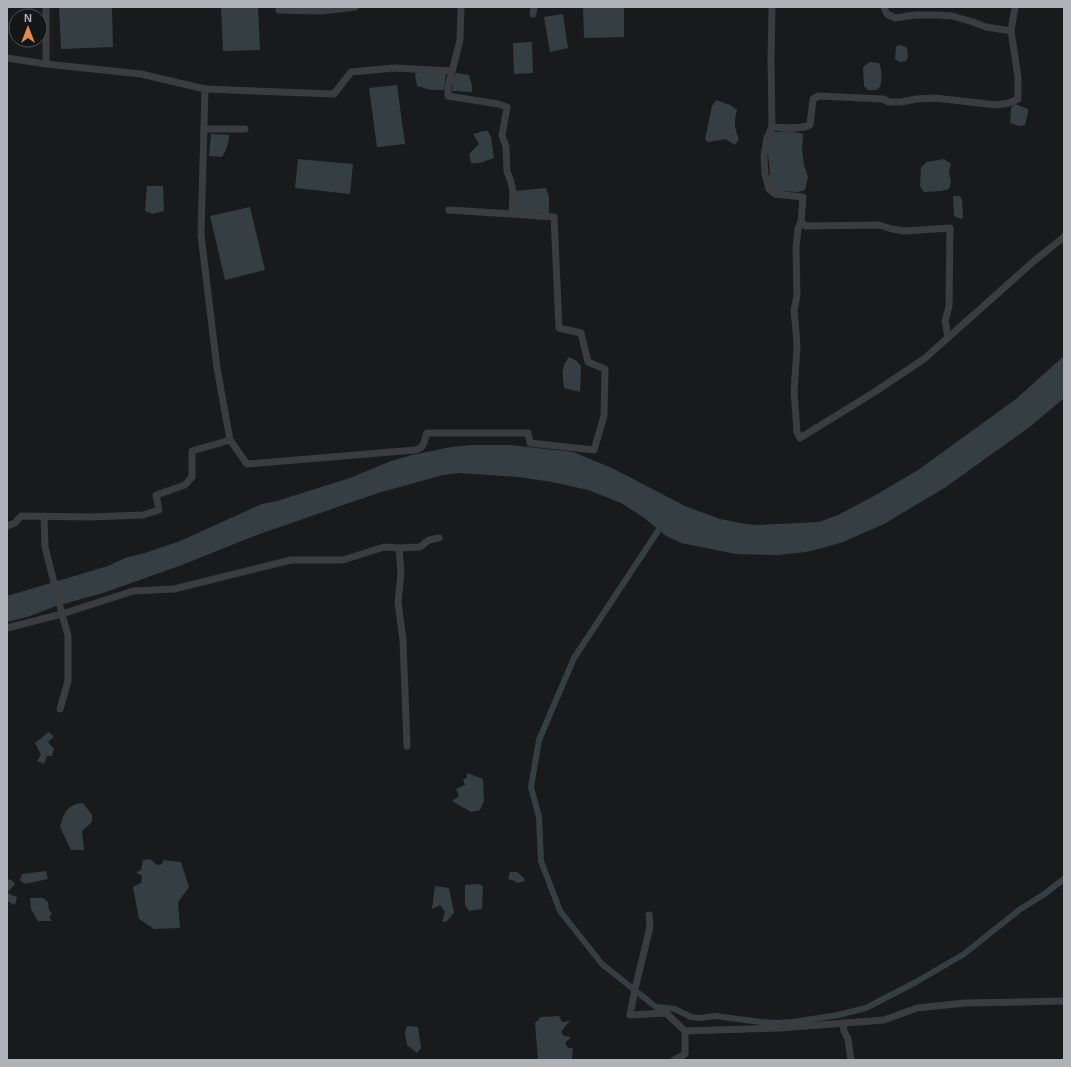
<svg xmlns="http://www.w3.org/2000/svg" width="1071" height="1067" font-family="Arial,sans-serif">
  <rect width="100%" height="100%" fill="#191a1b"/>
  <g fill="#353f43">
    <path d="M 59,7 L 112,7 L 113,47 L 61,49 Z"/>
    <path d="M 221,7 L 258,7 L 260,50 L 223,51 Z"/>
    <path d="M 583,7 L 624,7 L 624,37 L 584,38 Z"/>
    <path d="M 563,14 L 568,48 L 550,52 L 544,17 Z"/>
    <path d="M 532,42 L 533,73 L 514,74 L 513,43 Z"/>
    <path d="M 899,45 L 904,46 L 907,48 L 908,57 L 906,61 L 900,62 L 895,59 L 896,47 Z"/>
    <path d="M 870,62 L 879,63 C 882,67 883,86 878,89 C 875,91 871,90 868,90 L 864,86 L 863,67 Z"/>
    <path d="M 420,71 L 446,74 L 444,90 L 431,90 L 417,86 L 415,74 Z"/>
    <path d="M 456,73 L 469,75 L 472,86 L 472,92 L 452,91 L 453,79 Z"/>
    <path d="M 397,85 L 405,144 L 377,147 L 369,88 Z"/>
    <path d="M 716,100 L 730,105 L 737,110 C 734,121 734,128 739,139 L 735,145 L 726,139 L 708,142 L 705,139 L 712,106 Z"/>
    <path d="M 1015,104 L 1028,109 L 1028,113 L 1025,125 L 1019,126 L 1010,123 L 1011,108 Z"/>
    <path d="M 484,131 L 488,131 L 491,137 L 494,158 C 487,160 478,165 471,163 L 469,154 L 479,144 L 473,134 Z"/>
    <path d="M 790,131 L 803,134 L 802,149 L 804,165 L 808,177 L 805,190 L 798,192 L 773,191 L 769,179 L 770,173 L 767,145 L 772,132 Z"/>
    <path d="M 211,134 L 229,135 C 229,143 226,150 222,157 L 209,156 Z"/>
    <path d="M 298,159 L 353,164 L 350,194 L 295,188 Z"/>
    <path d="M 944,159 L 951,164 L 949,171 L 951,182 L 949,189 L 941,191 L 924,192 L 920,186 L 921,167 L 927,162 Z"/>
    <path d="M 147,186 L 163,186 L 164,211 L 152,214 L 145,211 Z"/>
    <path d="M 546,188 L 549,197 L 549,213 L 515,212 L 514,191 Z"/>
    <path d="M 953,196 L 959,196 L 962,199 L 963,216 L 963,218 L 961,219 L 954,216 Z"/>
    <path d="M 250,207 L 265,270 L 225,280 L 210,216 Z"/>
    <path d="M 1064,356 L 1064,398 L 1031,426 L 946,487 L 884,524 L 843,542 L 826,547 L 806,552 L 778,555 L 736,554 L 681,543 L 666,536 L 643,517 L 621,503 L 588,490 L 552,482 L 518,477 L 460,473 L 443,475 L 378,493 L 254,536 L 182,565 L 103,593 L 56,606 L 30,616 L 7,622 L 7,596 L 108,566 L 125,558 L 145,553 L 180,541 L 262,504 L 277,501 L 350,478 L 391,461 L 412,455 L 451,447 L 473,445 L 510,445 L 573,452 L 612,468 L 685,506 L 720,519 L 745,524 L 757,525 L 819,522 L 838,515 L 874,496 L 918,470 L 1016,399 Z"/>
    <path d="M 569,357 L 577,361 L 581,366 L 580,392 L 564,388 C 563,375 560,368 569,357 Z"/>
    <path d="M 49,732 L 54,737 L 48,742 L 54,749 L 52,756 L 47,756 L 44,764 L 37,761 L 41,755 L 35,743 Z"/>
    <path d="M 467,773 L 483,779 L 484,801 L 480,810 L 471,812 L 452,801 L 459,796 L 456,789 L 465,785 L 463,779 L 467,778 Z"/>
    <path d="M 83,803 L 92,815 L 92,822 L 82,831 L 84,850 L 71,850 L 60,827 C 64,813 67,804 83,803 Z"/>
    <path d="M 150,859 L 157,865 L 162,864 L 163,860 L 181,862 L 189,887 L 178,902 L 180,928 L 154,929 L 139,919 L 133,887 L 141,883 L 142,876 L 136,872 L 141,870 L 143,860 Z"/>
    <path d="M 46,871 L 48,879 L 25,884 L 20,880 L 22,874 Z"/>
    <path d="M 510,872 L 517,872 L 524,878 L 525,881 L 517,883 L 515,881 L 508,879 Z"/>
    <path d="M 7,879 L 11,880 L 15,884 L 7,893 L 17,897 L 15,905 L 7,901 Z"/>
    <path d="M 479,884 L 483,886 L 482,909 L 469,911 L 465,905 L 465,885 Z"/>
    <path d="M 435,886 L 449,888 L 454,913 L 446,922 L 442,921 L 445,912 L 440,905 L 432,909 Z"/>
    <path d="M 30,898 L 43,898 L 48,902 L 49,910 L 52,913 L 49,917 L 52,921 L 38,921 L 31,909 Z"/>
    <path d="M 559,1016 L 562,1022 L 570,1021 L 561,1032 L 564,1036 L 571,1037 L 565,1043 L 568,1048 L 573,1048 L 572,1059 L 567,1060 L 538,1060 L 535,1023 L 541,1017 Z"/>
    <path d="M 407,1026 L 418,1027 L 421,1048 L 417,1053 L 407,1045 L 405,1033 Z"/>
  </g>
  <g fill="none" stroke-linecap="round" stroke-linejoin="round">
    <path stroke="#353f43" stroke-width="6" d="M 662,525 L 574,658 L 539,740 L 531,787 L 539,817 L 541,861 L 560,911 L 602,964 L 656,1007 L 675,1009 L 691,1017 L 700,1018 L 715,1016 L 761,1022 L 777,1023 L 793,1022 L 838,1015 L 866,1008 L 916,982 L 964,954 L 1019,910 L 1043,895 L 1064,879"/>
    <g stroke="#3b3c40" stroke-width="7">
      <path d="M 772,7 L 771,59 L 772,127 L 767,138 L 764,156 L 765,174 L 769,189 L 775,194 L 803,197 L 801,222 L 806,226 L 879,225 L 892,229 L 904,231 L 950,228 L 949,306 L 945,321 L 948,337"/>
      <path d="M 884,7 L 887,14 L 895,18 L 915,15 L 937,15 L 952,16 L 973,22 L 986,27 L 1011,31 L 1015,7"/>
      <path d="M 279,10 L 322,11 L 355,7"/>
      <path d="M 533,14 L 534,7"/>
      <path d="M 7,58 L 46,64 L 141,74 L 205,89 L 201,235 L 217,368 L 230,440"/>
      <path d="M 46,64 L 46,7"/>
      <path d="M 205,89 L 334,94 L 351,72 L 394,68 L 452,71"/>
      <path d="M 772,127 C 783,127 800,130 810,125 L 813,99 L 819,96 L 883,99 L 889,102 L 901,102 L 916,99 L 935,98 L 997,105 L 1009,103 L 1018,99 L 1018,77 L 1011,31"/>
      <path d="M 204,129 L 245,129"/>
      <path d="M 449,210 L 512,214"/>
      <path d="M 801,222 L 798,229 L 796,248 L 797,296 L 794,310 L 796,331 L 797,348 L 794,391 L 797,432 L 800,438 L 873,393 L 924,359 L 1034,261 L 1064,237"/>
      <path d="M 44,516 L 45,547 L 62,614 L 68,636 L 68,681 L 60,709"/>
      <path d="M 7,526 L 15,523 L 21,516 L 89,517 L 143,515 L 159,510 L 156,495 L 185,485 L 192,477 L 192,451 L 230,440 L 247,464 L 415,450 C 426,447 423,442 427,433 L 528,433 L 530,443 L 594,450 L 604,416 L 605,369 L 588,362 L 581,333 L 559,328 L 554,217 L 512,214 L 513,192 L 511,182 L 507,171 L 506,146 L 502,136 L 507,107 L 498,104 L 448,96 L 448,87 L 460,40 L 461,7"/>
      <path d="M 399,548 L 420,547 L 429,540 L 439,538"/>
      <path d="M 7,628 L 62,614 L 133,591 L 174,589 L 291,560 L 343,560 L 384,547 L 399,548 L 401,573 L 398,602 L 403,640 L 407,746"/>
      <path d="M 649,915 L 650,927 L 635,989 L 630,1015 L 666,1013 L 685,1031 L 780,1028 L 884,1020 L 917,1008 L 965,1003 L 1064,1001"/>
      <path d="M 843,1023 L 844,1031 L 848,1039 L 851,1060"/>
      <path d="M 674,1060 L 685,1054 L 685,1031"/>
    </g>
  </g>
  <rect width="1071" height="1067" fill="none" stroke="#adb3b9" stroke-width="16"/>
  <g transform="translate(28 28)"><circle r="19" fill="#141516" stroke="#515457"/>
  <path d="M0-3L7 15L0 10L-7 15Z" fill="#de8e4f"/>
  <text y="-6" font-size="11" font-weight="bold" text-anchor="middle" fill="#adb3b9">N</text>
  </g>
</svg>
